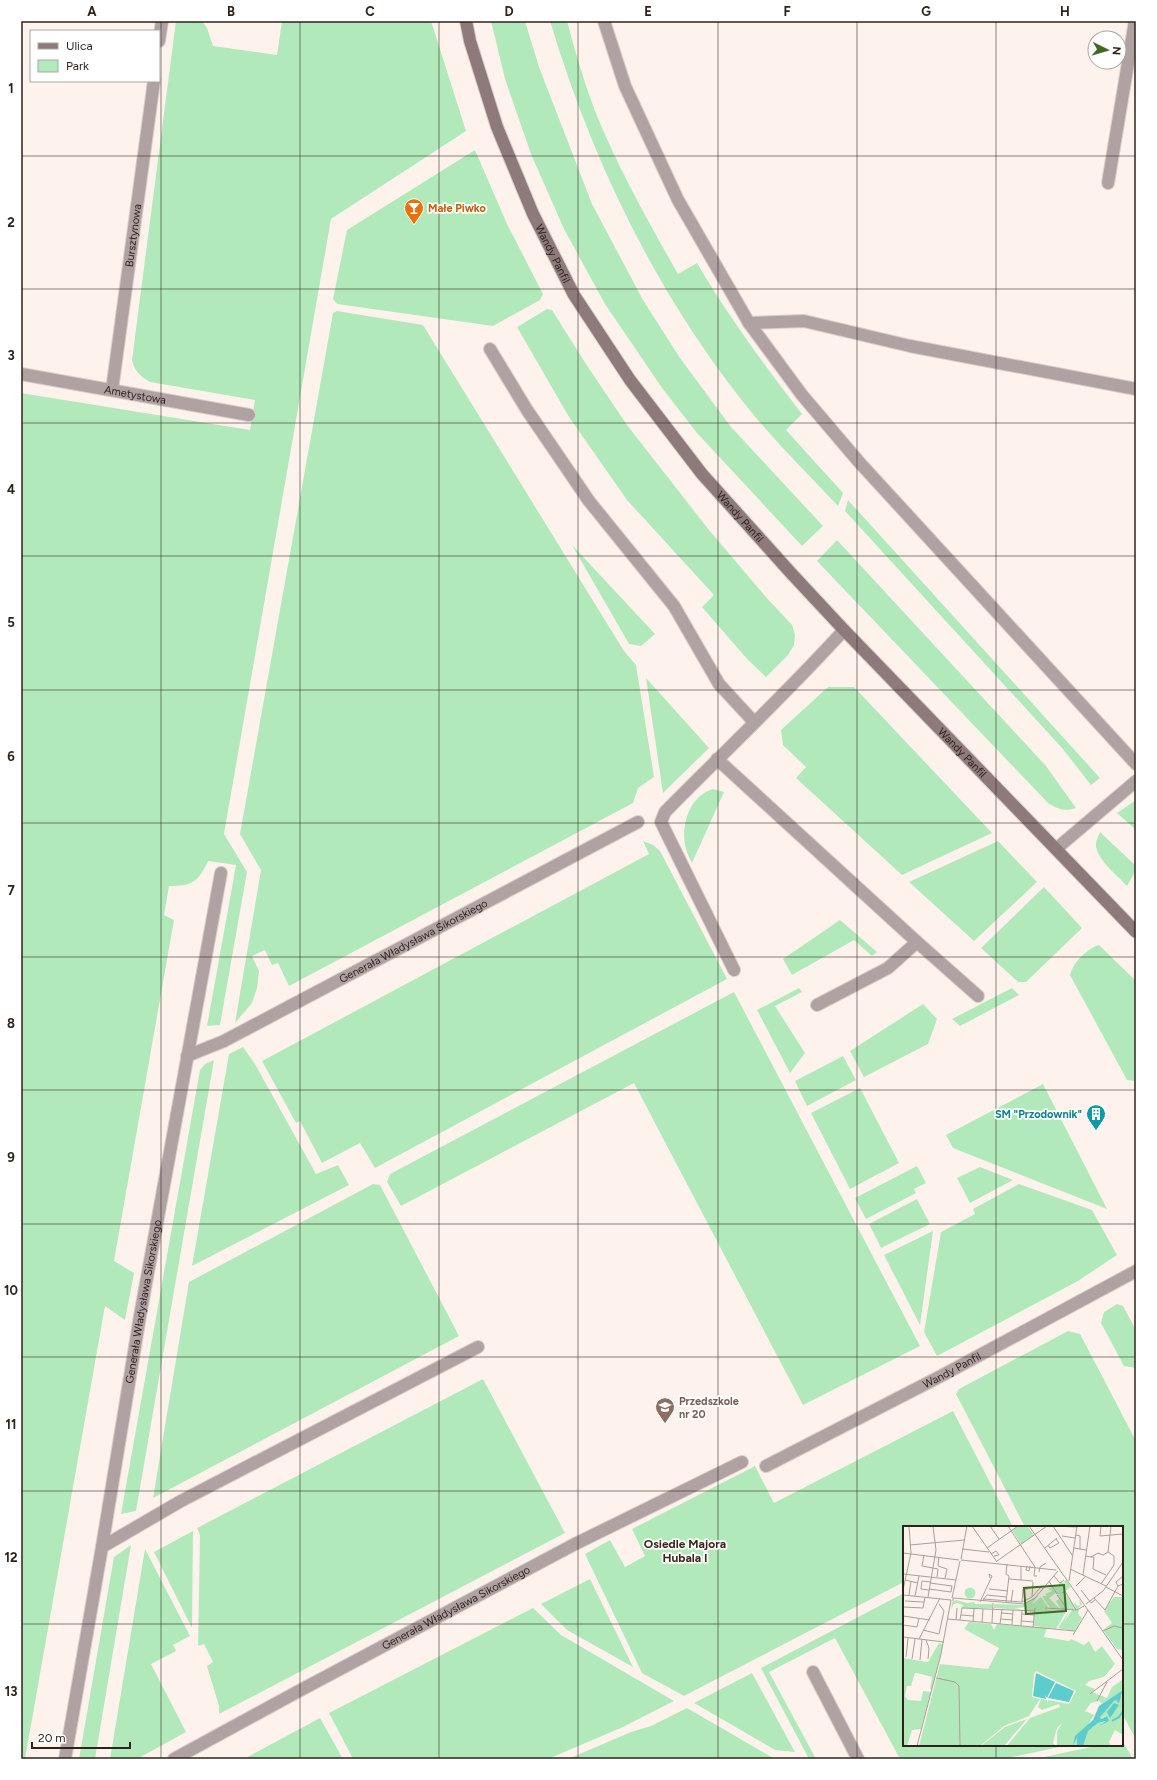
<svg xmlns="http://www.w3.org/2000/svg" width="1157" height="1780" font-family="Figtree,sans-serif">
  <rect width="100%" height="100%" fill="#fef3ec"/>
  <g fill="#b2e9ba">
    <path d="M 176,21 L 202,21 L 207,28 L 213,46 L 277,55 L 282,21 L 431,21 L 466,131 L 331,219 L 224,834 L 247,872 L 220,1025 L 207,1026 L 236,865 L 208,861 C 198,883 191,886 169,886 L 164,915 L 174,920 L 114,1261 L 134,1273 L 125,1320 L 105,1306 L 25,1759 L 21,1759 L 21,393 L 250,430 L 255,400 L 150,382 C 140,376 135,372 132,360 Z"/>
    <path d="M 491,21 L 525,21 L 539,67 L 592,204 L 643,300 L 680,358 L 731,427 L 823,526 L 802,546 L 697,433 L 662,388 L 605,304 L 564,229 L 531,154 L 505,79 Z"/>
    <path d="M 550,21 L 567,21 C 575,51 584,82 595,111 C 618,168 648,221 678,274 L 697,263 C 729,317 764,365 802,414 L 786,430 L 843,493 L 838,506 C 806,472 773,440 744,403 C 655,291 591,158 550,21 Z"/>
    <path d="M 475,150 L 507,224 L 543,294 L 540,300 L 493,326 L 337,304 L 333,299 L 347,230 Z"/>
    <path d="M 547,309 L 552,310 L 586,364 L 627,425 L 709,530 L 765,596 L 792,625 L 795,635 L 794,645 L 788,655 L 766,677 L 748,660 L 702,607 L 714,595 L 627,500 L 569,417 L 517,327 Z"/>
    <path d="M 337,311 L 423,325 L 624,651 L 636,665 L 654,777 L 638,788 L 633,803 L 289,986 L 278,963 L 272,965 L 265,950 L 252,956 L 259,971 L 257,988 L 252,1003 L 235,1023 L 261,870 L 240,834 L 333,313 Z"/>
    <path d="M 848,500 L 1100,778 L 1091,785 L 1062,748 L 845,511 Z"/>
    <path d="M 837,540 L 1046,766 L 1076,808 C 1064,812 1058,809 1048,803 L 817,561 Z"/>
    <path d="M 572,545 L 655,634 L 641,646 L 629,644 Z"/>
    <path d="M 646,678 L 709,748 L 663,793 Z"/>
    <path d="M 828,687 L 854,687 L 992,833 L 902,875 L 796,778 L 806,767 L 783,745 L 781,730 Z"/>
    <path d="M 713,789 L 724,792 L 692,863 C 690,858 687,854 686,849 C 680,826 689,796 713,789 Z"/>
    <path d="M 1136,800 L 1136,830 L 1117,813 Z"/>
    <path d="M 1100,832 L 1136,866 L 1136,870 L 1127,886 C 1118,876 1095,858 1096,844 C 1096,840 1099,835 1100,832 Z"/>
    <path d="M 643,841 L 653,845 L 660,851 L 727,979 L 375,1168 L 360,1143 L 322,1163 L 300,1121 L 296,1123 L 262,1061 L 649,854 Z"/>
    <path d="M 998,841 L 1037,882 L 974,941 L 909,882 Z"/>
    <path d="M 1044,887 L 1082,928 L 1026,982 L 1018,982 L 981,948 Z"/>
    <path d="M 840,920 L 877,952 L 872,956 L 854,940 L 792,975 L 783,959 Z"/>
    <path d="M 1099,945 L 1136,981 L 1135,1081 L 1127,1080 L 1070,975 C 1072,964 1087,948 1099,945 Z"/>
    <path d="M 799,988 L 802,992 L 775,1006 L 805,1053 L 790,1073 L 757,1010 Z"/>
    <path d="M 1012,988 L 1019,995 L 960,1026 L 952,1019 Z"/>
    <path d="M 734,992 L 920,1346 L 803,1405 L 634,1083 L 401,1206 L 387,1182 L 390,1174 Z"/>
    <path d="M 923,1004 L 937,1019 L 928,1044 L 864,1077 L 850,1051 Z"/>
    <path d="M 243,1047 L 255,1064 L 316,1174 L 338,1165 L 349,1185 L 192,1266 L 229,1054 Z"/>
    <path d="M 843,1056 L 856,1080 L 807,1106 L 795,1081 Z"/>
    <path d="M 214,1060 L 136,1511 L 121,1514 L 200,1070 L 205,1064 Z"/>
    <path d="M 1043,1084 L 1107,1209 L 953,1148 L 946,1135 Z"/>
    <path d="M 860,1088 L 899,1163 L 850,1189 L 811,1113 Z"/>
    <path d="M 917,1166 L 926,1183 L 914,1189 L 916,1193 L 866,1219 L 855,1198 Z"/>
    <path d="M 980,1167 L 1013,1180 L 970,1203 L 957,1178 Z"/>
    <path d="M 373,1184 L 380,1185 L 459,1336 L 153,1498 L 189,1282 Z"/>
    <path d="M 1019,1184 L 1092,1210 L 1117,1255 L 1078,1281 L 937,1356 L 924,1332 L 941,1232 L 975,1214 L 973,1209 Z"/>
    <path d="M 917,1199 L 930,1224 L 881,1248 L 869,1224 Z"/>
    <path d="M 933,1231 L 920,1325 L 884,1255 Z"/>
    <path d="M 1117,1304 L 1123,1306 L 1136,1330 L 1136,1368 L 1124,1366 L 1101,1323 L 1104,1312 Z"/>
    <path d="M 1068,1331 L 1080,1334 L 1136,1441 L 1136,1740 L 1122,1713 L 1122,1527 L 1025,1527 L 956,1394 L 959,1389 Z"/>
    <path d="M 483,1379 L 565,1533 L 219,1714 L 219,1706 L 207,1666 L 213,1662 L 204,1644 L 198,1646 L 200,1535 L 197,1528 Z"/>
    <path d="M 953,1411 L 1012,1525 L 1009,1527 L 904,1527 L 904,1582 L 684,1696 L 642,1673 L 585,1554 L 610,1540 L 625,1567 L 645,1556 L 632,1529 L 755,1466 L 774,1503 Z"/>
    <path d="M 193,1531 L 192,1628 L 154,1552 Z"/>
    <path d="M 131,1545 L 95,1759 L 79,1759 L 114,1557 Z"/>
    <path d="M 145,1549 L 190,1636 L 173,1645 L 176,1651 L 151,1664 L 186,1732 L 137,1759 L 110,1759 Z"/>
    <path d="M 590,1579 L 633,1667 L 567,1630 L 541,1604 Z"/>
    <path d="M 904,1593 L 904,1745 L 1069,1745 L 1003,1759 L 900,1759 L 835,1638 L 769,1672 L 816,1759 L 809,1759 L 761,1668 Z"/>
    <path d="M 533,1608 L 561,1635 L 674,1701 L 623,1727 L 548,1759 L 353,1759 L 329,1713 Z"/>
    <path d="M 752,1673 L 795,1752 L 775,1750 L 694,1703 Z"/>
    <path d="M 687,1708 L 775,1759 L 568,1759 L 631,1732 L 651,1726 Z"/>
    <path d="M 320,1718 L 343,1759 L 244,1759 Z"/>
    <path d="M 1122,1740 L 1133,1759 L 1035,1759 L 1100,1745 L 1122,1745 Z"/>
  </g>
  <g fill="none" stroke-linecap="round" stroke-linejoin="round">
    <defs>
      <g id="street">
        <path d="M 604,21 L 625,86 L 678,200 L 749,323 L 802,395 L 859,462 L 1136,764"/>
        <path d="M 159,41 L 162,21"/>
        <path d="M 1108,183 L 1135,21"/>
        <path d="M 749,323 L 804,321 L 910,346 L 1136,389"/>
        <path d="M 490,349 L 527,410 L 589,501 L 674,606 L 719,684 L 754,722"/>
        <path id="s1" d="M 21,374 L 249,415"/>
        <path id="s2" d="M 112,390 L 154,81"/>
        <path d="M 717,759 L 917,942 L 888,968 L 817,1005"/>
        <path d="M 1056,849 L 1136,781"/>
        <path d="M 917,942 L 978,996"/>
        <path d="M 734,970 L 661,822 L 665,812 C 725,751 787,693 844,630"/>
        <path id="s3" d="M 187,1056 L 224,1041 L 638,822"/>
        <path id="s4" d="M 766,1466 L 941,1376 L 1136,1271"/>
        <path d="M 102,1547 L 181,1501 L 478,1347"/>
        <path d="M 813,1672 L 858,1759"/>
        <path id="s5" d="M 65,1759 L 102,1547 L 140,1316 L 221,873"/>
        <path id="s6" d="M 174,1759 L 297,1692 L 575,1544 L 742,1462"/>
      </g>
      <g id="secondary">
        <path id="s7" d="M 466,21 L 470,41 L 497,127 L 533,214 L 574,295 L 630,380 L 702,474 L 790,572 L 844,630 L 1136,932"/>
      </g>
    </defs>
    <use href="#street" stroke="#d8cec7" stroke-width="14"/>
    <use href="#secondary" stroke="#d8cec7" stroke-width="14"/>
    <use href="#street" stroke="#b0a1a3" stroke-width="12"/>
    <use href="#secondary" stroke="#8e797b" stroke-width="12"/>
  </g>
  <path fill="none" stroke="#2d231c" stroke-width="1" stroke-opacity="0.55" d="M 161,21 L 161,1759M 300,21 L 300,1759M 439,21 L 439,1759M 578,21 L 578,1759M 718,21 L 718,1759M 857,21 L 857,1759M 996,21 L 996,1527M 21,156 L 1136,156M 21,289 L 1136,289M 21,423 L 1136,423M 21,556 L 1136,556M 21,690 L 1136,690M 21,823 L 1136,823M 21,957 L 1136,957M 21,1090 L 1136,1090M 21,1224 L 1136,1224M 21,1357 L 1136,1357M 21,1491 L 1136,1491M 21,1624 L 904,1624M 1122,1624 L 1136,1624M 996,1745 L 996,1759"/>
  <defs>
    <symbol id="bar-pin" viewBox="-11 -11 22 30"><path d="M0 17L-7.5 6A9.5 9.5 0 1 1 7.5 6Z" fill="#e8710a" stroke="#fff"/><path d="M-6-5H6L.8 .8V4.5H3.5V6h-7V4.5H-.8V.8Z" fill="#fff"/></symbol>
    <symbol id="building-pin" viewBox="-11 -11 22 30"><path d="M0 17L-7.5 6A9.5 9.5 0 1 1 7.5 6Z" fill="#0f9aa8" stroke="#fff"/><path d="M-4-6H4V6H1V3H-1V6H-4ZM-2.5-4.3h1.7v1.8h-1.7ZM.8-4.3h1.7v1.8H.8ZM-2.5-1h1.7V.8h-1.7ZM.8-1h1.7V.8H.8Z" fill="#fff"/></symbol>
    <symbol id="school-pin" viewBox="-11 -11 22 30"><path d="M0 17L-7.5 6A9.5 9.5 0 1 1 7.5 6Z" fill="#8d6e63" stroke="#fff"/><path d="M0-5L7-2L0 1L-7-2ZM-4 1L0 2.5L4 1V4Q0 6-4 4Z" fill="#fff"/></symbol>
  </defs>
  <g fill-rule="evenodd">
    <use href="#bar-pin" x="403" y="197" width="22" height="30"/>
    <use href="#building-pin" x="1085" y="1103" width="22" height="30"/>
    <use href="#school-pin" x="654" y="1396" width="22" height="30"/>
  </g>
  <g text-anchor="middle" stroke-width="3.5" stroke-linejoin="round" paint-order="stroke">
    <g font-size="11" font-weight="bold" fill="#c56008" stroke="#fff" text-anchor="start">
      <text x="428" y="212">Małe Piwko</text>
    </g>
    <g font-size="11" fill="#2d231c" stroke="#fff">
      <text dy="4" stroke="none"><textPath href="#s2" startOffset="156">Bursztynowa</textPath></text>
      <text dy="4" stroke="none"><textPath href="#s7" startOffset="249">Wandy Panfil</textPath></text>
      <text dy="4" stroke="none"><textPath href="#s1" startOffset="116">Ametystowa</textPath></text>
      <text dy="4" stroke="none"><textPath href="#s7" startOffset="573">Wandy Panfil</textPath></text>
      <text dy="4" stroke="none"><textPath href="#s7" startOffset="897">Wandy Panfil</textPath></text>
      <text dy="4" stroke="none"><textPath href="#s3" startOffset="254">Generała Władysława Sikorskiego</textPath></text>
      <text dy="4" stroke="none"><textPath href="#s5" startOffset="464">Generała Władysława Sikorskiego</textPath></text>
      <text dy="4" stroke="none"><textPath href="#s4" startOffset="209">Wandy Panfil</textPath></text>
      <text dy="4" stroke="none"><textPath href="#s6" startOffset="320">Generała Władysława Sikorskiego</textPath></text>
    </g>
    <g font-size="11" font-weight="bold" fill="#0d838f" stroke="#fff" text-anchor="end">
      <text x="1082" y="1118">SM "Przodownik"</text>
    </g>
    <g font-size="11" font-weight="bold" fill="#785e54" stroke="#fff" text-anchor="start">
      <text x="679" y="1405">Przedszkole<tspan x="679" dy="13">nr 20</tspan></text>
    </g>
    <g font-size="12" font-weight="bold" fill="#3d291a" stroke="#fff">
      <text x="685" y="1548">Osiedle Majora<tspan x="685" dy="14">Hubala I</tspan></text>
    </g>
  </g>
  <g transform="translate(903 1526)">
    <rect width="220" height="220" fill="#fef3ec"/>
    <path d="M 116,0 L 124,0 L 131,9 L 118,18 L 109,4 ZM 163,54 L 168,61 L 161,66 L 173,83 L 171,78 L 175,71 L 172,77 L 175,80 L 177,79 L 176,73 L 179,78 L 175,83 L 158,83 L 153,75 L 156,73 L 162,81 L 150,61 L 159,56 L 162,58 L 161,55 ZM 149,61 L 153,67 L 146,72 L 157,83 L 147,82 L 139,70 L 144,70 L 142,68 L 149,65 L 145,63 ZM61.5 67a5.5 5.5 0 1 1 11 0a5.5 5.5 0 1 1-11 0ZM 136,69 L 129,78 L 138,71 L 145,81 L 143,83 L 164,84 L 153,103 L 131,100 L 132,82 L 131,85 L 123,84 L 122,81 L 112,82 L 118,84 L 91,82 L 91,78 L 121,79 ZM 211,71 L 220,71 L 219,124 L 214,123 L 200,104 L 209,97 L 201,85 ZM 53,74 L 64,77 L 71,76 L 72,78 L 89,78 L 89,82 L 58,82 L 60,79 L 54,77 L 50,79 L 48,84 L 49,76 ZM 167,84 L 161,96 L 169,84 L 176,84 L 175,88 L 179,92 L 172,105 L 155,102 ZM 66,96 L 88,98 L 91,104 L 94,98 L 144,102 L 141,111 L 166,115 L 168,113 L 181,119 L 186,115 L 192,126 L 199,120 L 212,138 L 201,151 L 186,155 L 182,159 L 192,163 L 189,166 L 204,172 L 209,161 L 219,154 L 220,164 L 199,178 L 196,175 L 188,177 L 182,185 L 191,189 L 185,199 L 189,202 L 195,197 L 206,195 L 203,190 L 197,193 L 198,189 L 206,179 L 220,169 L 220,209 L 212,204 L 206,216 L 208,220 L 154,220 L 154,206 L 159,197 L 154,202 L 150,217 L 153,220 L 104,220 L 127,192 L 157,181 L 156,178 L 139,184 L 135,181 L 138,173 L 144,174 L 145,178 L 145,174 L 166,178 L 173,165 L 133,145 L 131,148 L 129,171 L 137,173 L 126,190 L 101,200 L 77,220 L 16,220 L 37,138 L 85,143 L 96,122 L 61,103 ZM 36,117 L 40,119 L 29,163 L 27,163 L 29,151 L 14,147 L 12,147 L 8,160 L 4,160 L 2,170 L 5,174 L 18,175 L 20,165 L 28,166 L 18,203 L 9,204 L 4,220 L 0,220 L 0,132 L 25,136 ZM 124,193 L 101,220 L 78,220 L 102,201 Z" fill="#b2e9ba"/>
    <path d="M 133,147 L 152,156 L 144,172 L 142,169 L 143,173 L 130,170 ZM 153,157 L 171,165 L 166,176 L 145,172 ZM 220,164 L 216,177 L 213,175 L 216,173 L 211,175 L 197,191 L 198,193 L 204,190 L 206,195 L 196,200 L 203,195 L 195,197 L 185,205 L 180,220 L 174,220 L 174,212 L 170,219 L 172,210 L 190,194 L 196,180 ZM 211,177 L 216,179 L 207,192 L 204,186 Z" fill="#5ccccc"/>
    <path fill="none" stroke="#5ccccc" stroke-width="2" d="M 209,195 L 216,191 L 220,185"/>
    <path fill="none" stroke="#aaa099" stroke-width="1" d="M 69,0 L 94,36M 87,0 L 96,13M 105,0 L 132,41 L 131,50 L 134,50M 126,0 L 220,134M 150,0 L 169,29M 150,0 L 174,1M 198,0 L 197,10 L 220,8M 173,9 L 177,10 L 177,23M 159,10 L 172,12M 7,19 L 61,14M 145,19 L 147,22 L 156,17 L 153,13M 84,22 L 115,0M 142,22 L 154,12M 171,22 L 183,24M 59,23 L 86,26M 205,26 L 208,0M 0,27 L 56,34M 88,28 L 93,25 L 96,29 L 91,30M 21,29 L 19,40 L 35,43 L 34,51M 183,30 L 188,31 L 195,27 L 200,29 L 205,26M 36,31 L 35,40 L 44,43 L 42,52M 188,31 L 191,31 L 190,43 L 203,49M 58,33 L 64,0M 58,34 L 153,44M 94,35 L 144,0M 124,40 L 123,44 L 126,45 L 127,40M 167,43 L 203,60M 136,46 L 137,41 L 143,37M 0,48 L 53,54M 180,49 L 187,0M 151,50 L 157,57 L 161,54M 106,53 L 130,55M 2,54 L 15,57M 118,54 L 118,40M 146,55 L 154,68M 166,55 L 174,0M 27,57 L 49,60M 198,58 L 211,39 L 211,30 L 205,26M 173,60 L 183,50M 215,60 L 213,56 L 220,50M 203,61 L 220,70M 26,63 L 48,66 L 49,60M 86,63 L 105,65M 0,64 L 8,27 L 6,0M 26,64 L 18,63 L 19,55 L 27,56M 178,64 L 188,77 L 192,74M 200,65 L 220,36M 159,67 L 162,65 L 173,84M 0,69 L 48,74M 6,69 L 8,55M 154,69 L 164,83M 12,70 L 16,50M 25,71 L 33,24 L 30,0M 129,71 L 130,56M 49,72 L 57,35M 191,72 L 202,84 L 215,60 L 220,58M 80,73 L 119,76 L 129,71 L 138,61 L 140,63M 80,74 L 84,69 L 103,71M 2,75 L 21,76M 50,75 L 50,72 L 121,78 L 132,72 L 155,45M 77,76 L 89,50 L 86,48 L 87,52M 103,76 L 106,50 L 103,48 L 104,38M 108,76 L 110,64M 119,76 L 120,63 L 125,63M 183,78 L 200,65M 0,81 L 20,82 L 22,71M 142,82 L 174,84 L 181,80M 98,87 L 110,88M 119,88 L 131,89M 58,89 L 71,90M 0,90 L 27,94M 45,93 L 172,105M 98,93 L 110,94M 53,94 L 54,82M 57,94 L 59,82 L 132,85M 118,95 L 131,96M 70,96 L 71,82M 79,96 L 80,83M 89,97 L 90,77M 97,98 L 99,83M 0,99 L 14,101 L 16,92M 109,99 L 110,84M 118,100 L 119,84M 130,101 L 132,82M 20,104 L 36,108 L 41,85 L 36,78M 200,105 L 211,100 L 220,102M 170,109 L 185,84M 0,111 L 41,116M 16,113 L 37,72M 23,114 L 26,122 L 25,133M 3,131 L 5,112M 9,133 L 12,113M 17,134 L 19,113M 33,152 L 52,156 L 56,160 L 57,220M 187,168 L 220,143M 194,175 L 204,156M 14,220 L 38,128 L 48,74"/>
    <path fill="#426924" fill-opacity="0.15" stroke="#426924" stroke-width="2" d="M 161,59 L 163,85 L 123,88 L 121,62 Z"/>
    <rect width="220" height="220" fill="none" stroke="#2d231c" stroke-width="2"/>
  </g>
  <rect width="1157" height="1780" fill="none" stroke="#ffffff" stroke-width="44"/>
  <rect x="30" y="30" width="130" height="52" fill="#ffffff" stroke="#aba7a4"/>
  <rect x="38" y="43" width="20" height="6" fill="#8e797b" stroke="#aba7a4"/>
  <text x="66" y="50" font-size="12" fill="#2d231c">Ulica</text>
  <rect x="38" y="60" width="20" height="12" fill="#b2e9ba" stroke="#aba7a4"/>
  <text x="66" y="70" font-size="12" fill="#2d231c">Park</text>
  <g transform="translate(1107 50) rotate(95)"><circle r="19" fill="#ffffff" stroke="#aba7a4"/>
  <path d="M0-3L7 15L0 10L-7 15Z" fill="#426924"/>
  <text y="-6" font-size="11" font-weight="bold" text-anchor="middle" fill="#2d231c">N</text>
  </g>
  <path d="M32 1742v6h98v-6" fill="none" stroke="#2d231c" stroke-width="2"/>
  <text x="38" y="1742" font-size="12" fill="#2d231c" stroke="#ffffff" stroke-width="3" paint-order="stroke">20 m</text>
  <rect x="22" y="22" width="1113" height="1736" fill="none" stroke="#2d231c" stroke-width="1.5"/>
  <g font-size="13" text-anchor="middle" font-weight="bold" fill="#2d231c">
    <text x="92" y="16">A</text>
    <text x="231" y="16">B</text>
    <text x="370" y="16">C</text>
    <text x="509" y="16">D</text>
    <text x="648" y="16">E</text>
    <text x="787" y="16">F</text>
    <text x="926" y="16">G</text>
    <text x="1065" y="16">H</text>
    <text x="11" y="93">1</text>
    <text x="11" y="227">2</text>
    <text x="11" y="360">3</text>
    <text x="11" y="494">4</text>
    <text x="11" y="627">5</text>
    <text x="11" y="761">6</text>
    <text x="11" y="895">7</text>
    <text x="11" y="1028">8</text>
    <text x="11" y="1162">9</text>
    <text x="11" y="1295">10</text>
    <text x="11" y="1429">11</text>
    <text x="11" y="1562">12</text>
    <text x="11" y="1696">13</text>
  </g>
</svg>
